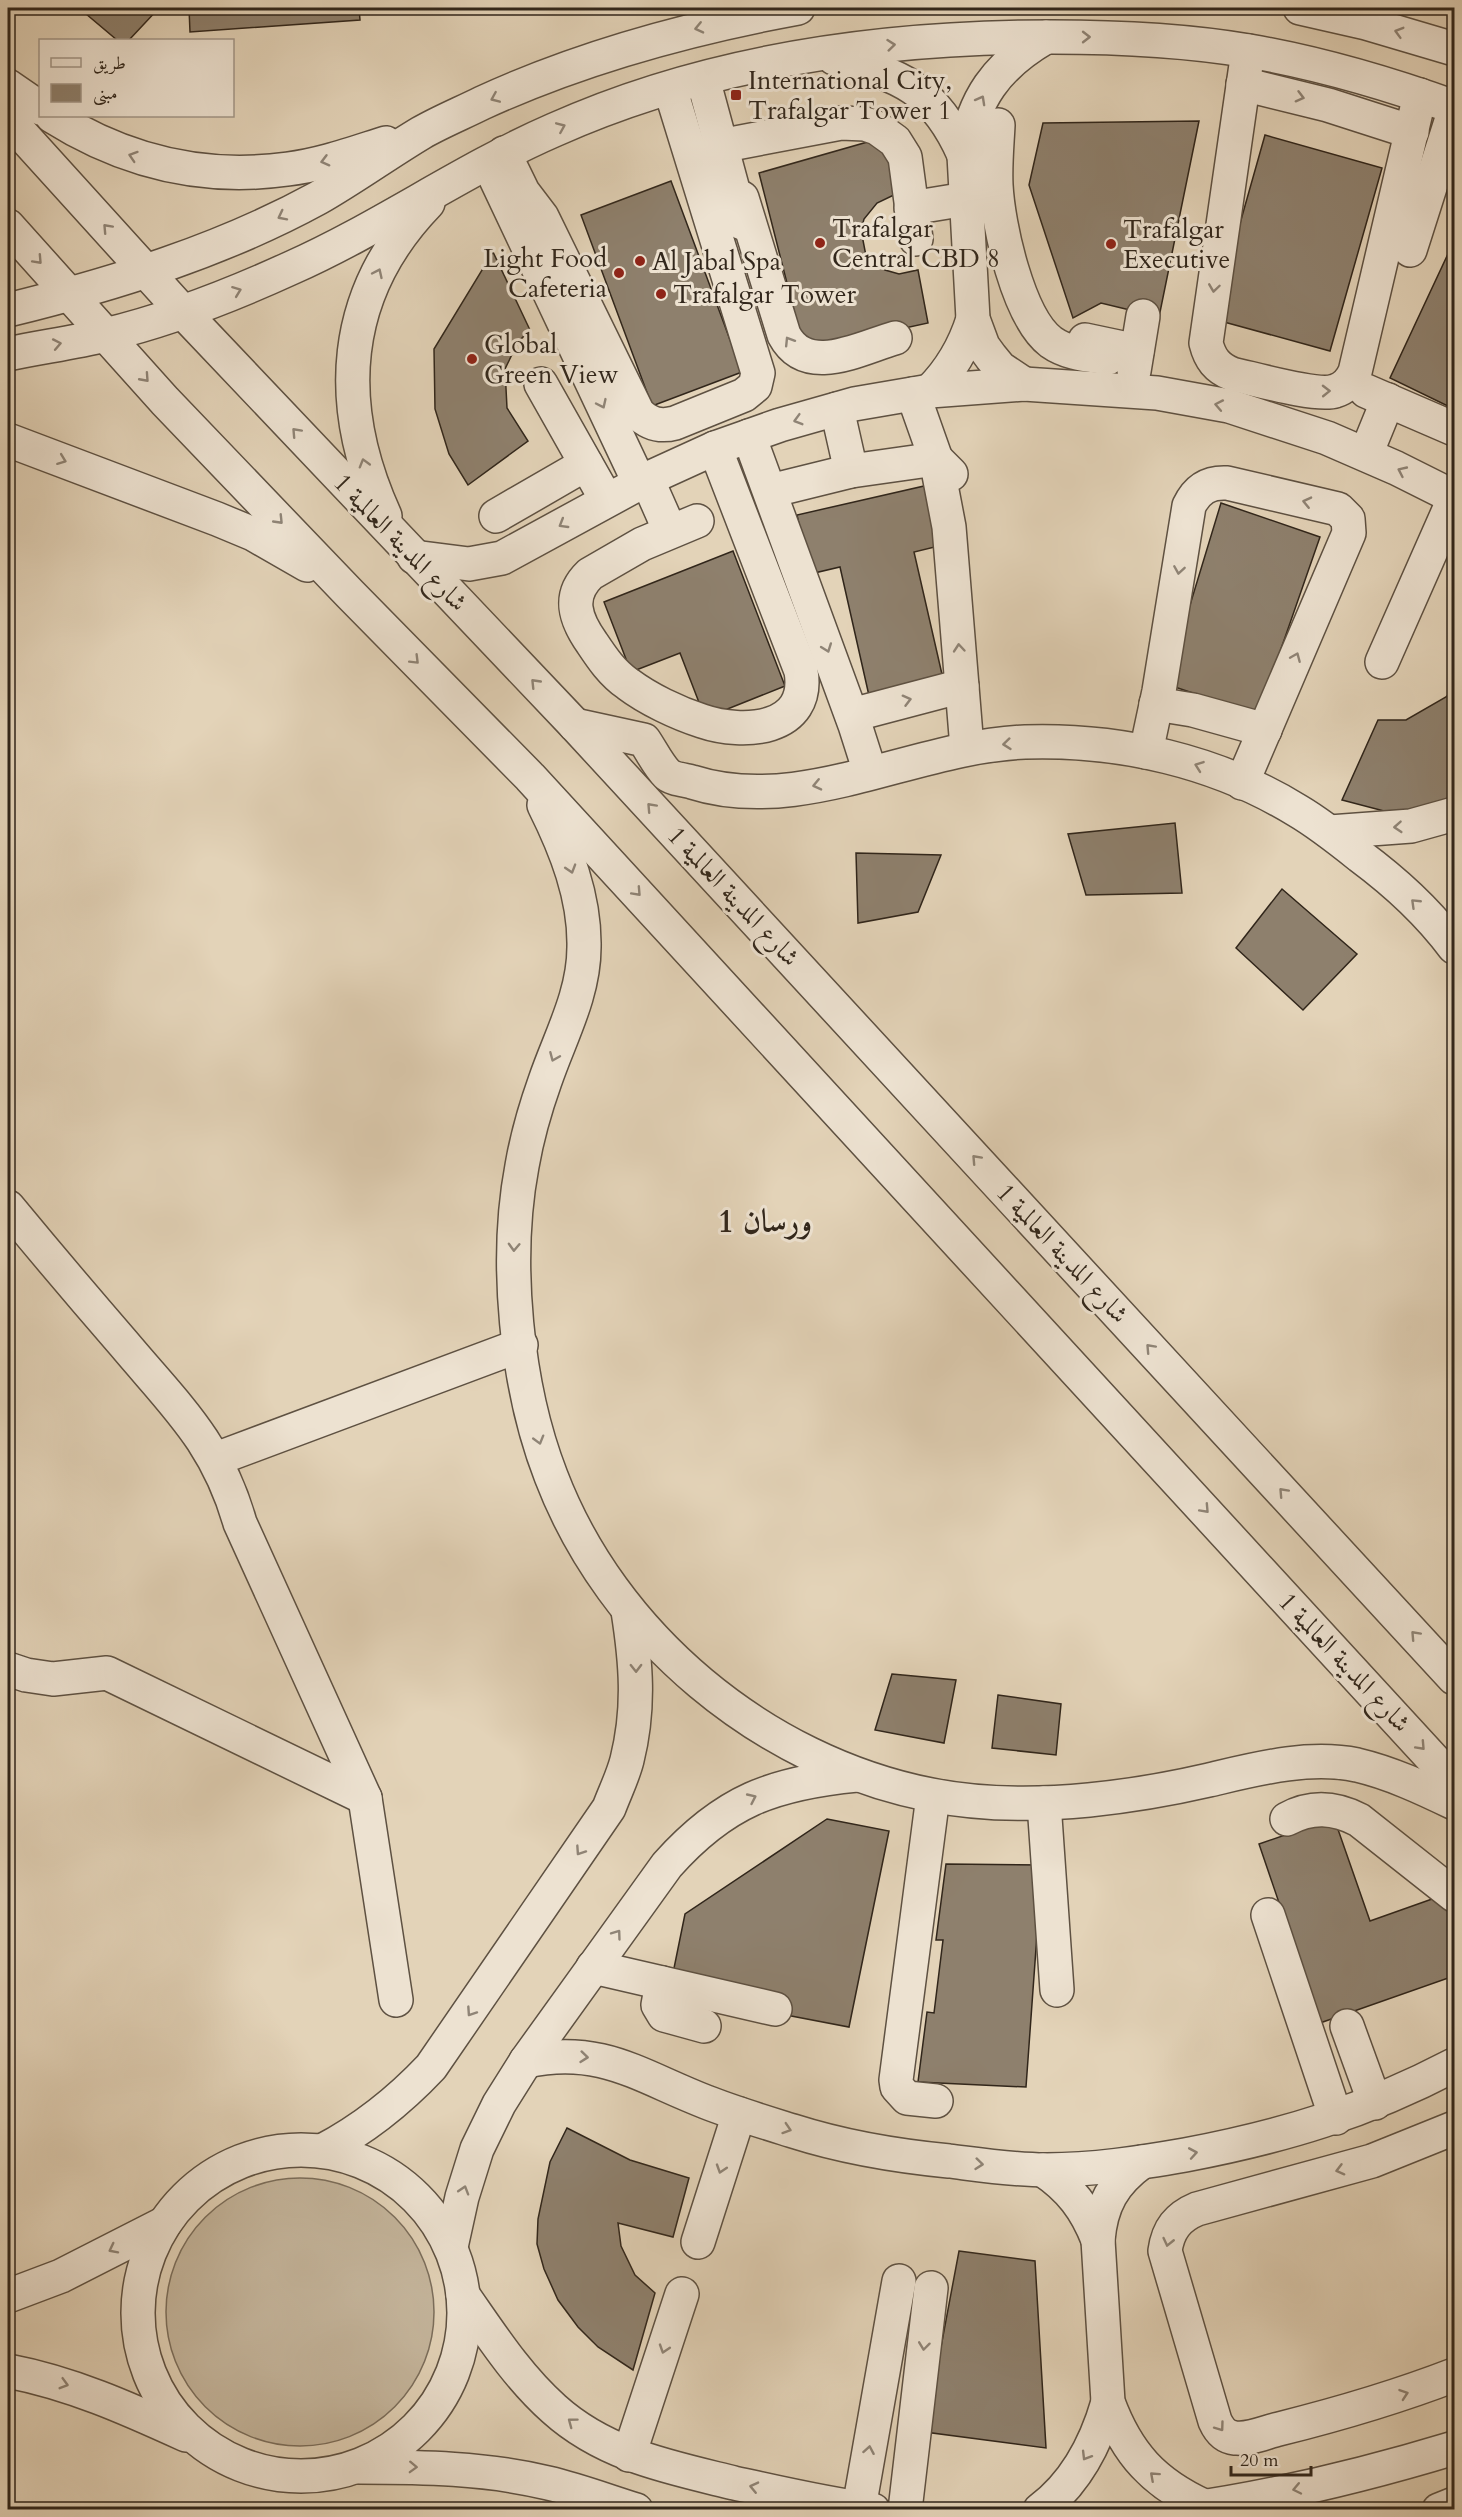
<svg xmlns="http://www.w3.org/2000/svg" width="1462" height="2517" font-family="Cardo,Amiri,serif">
  <rect width="100%" height="100%" fill="#e3d3b8"/>
  <filter id="stains"><feTurbulence type="fractalNoise" baseFrequency=".00333" numOctaves="4"/><feColorMatrix values="0 0 0 0 .2 0 0 0 0 .09 0 0 0 0 .02 0 0 0 .5 -.17"/></filter>
  <radialGradient id="worn" r=".72"><stop offset=".6" stop-color="#630" stop-opacity="0"/><stop offset="1" stop-color="#630" stop-opacity=".3"/></radialGradient>
  <circle fill="#c5b69d" stroke="#7b6e5c" stroke-width="1.5" cx="300" cy="2312" r="134"/>
  <g fill="#8e806d" stroke="#31261b" stroke-width="1.5">
    <path d="M 79,8 L 159,8 L 129,40 L 117,40 Z"/>
    <path d="M 189,8 L 359,8 L 360,20 L 190,32 Z"/>
    <path d="M 1199,121 L 1159,317 L 1101,303 L 1073,318 L 1029,185 L 1043,123 Z"/>
    <path d="M 1265,135 L 1382,168 L 1330,351 L 1213,319 Z"/>
    <path d="M 885,137 L 900,192 L 877,203 L 864,219 L 861,230 L 866,256 L 885,270 L 899,274 L 918,270 L 928,323 L 804,350 L 759,173 Z"/>
    <path d="M 671,181 L 742,372 L 652,406 L 581,215 Z"/>
    <path d="M 1454,241 L 1454,409 L 1390,378 Z"/>
    <path d="M 493,252 L 530,330 L 518,342 L 505,369 L 507,408 L 528,441 L 468,485 L 449,454 L 435,409 L 434,349 Z"/>
    <path d="M 933,484 L 947,544 L 914,552 L 944,683 L 870,700 L 840,567 L 810,574 L 797,515 Z"/>
    <path d="M 1221,503 L 1320,537 L 1258,715 L 1166,684 Z"/>
    <path d="M 733,551 L 785,686 L 705,718 L 680,653 L 631,672 L 604,602 Z"/>
    <path d="M 1454,688 L 1454,801 L 1406,812 L 1384,811 L 1342,800 L 1378,720 L 1406,720 L 1446,697 Z"/>
    <path d="M 1175,823 L 1182,893 L 1086,895 L 1068,834 Z"/>
    <path d="M 856,853 L 941,855 L 918,912 L 858,923 Z"/>
    <path d="M 1282,889 L 1357,954 L 1303,1010 L 1236,948 Z"/>
    <path d="M 892,1674 L 956,1680 L 944,1743 L 875,1730 Z"/>
    <path d="M 998,1695 L 1061,1704 L 1056,1755 L 992,1748 Z"/>
    <path d="M 1334,1818 L 1370,1921 L 1449,1893 L 1454,1908 L 1454,1976 L 1320,2023 L 1259,1844 Z"/>
    <path d="M 827,1819 L 889,1831 L 849,2027 L 786,2015 L 672,1978 L 685,1914 Z"/>
    <path d="M 946,1864 L 1042,1865 L 1026,2087 L 918,2082 L 927,2012 L 934,2013 L 943,1940 L 936,1940 Z"/>
    <path d="M 567,2128 L 630,2160 L 689,2178 L 673,2237 L 618,2223 L 621,2246 L 635,2275 L 655,2293 L 633,2370 L 598,2347 L 578,2327 L 558,2300 L 544,2269 L 537,2244 L 538,2219 L 550,2162 Z"/>
    <path d="M 959,2251 L 1035,2261 L 1046,2448 L 925,2432 Z"/>
  </g>
  <g fill="none" stroke-linecap="round" stroke-linejoin="round">
    <defs>
      <g id="minor">
        <path d="M 1300,8 L 1366,23 L 1454,49"/>
        <path d="M 1248,51 L 1206,343 C 1210,359 1217,368 1232,374 C 1255,379 1317,397 1335,391 C 1345,388 1351,381 1355,372 L 1420,95"/>
        <path d="M 834,58 C 901,75 935,89 964,155"/>
        <path d="M 703,79 L 742,223"/>
        <path d="M 1243,84 L 1328,105 L 1412,132"/>
        <path d="M 8,86 L 40,108"/>
        <path d="M 52,116 C 125,162 202,181 288,169 C 321,165 354,153 386,143"/>
        <path d="M 8,119 L 182,311 L 575,725 L 1454,1678"/>
        <path d="M 998,125 C 997,145 995,165 996,185 C 998,225 1018,317 1051,342 C 1068,354 1088,355 1108,358"/>
        <path d="M 720,146 L 841,123 L 865,124 L 877,128 L 895,141 L 905,157 L 916,239"/>
        <path d="M 504,153 L 523,192 L 542,217 L 638,413 C 649,424 660,427 675,423 L 744,395 L 755,386 L 758,373 L 670,88"/>
        <path d="M 496,179 L 639,482"/>
        <path d="M 742,198 L 784,335 C 807,378 860,348 895,338"/>
        <path d="M 911,208 L 966,199"/>
        <path d="M 8,226 L 165,401 L 350,594 L 530,777 L 1454,1782"/>
        <path d="M 1410,250 L 1454,112"/>
        <path d="M 8,310 C 114,284 221,251 318,198 C 353,178 386,154 421,133 C 440,122 462,113 482,103 C 582,57 689,28 798,8"/>
        <path d="M 1085,340 L 1137,351"/>
        <path d="M 8,354 C 40,347 73,343 105,335 C 168,320 232,295 291,268 C 381,228 462,170 554,130 C 708,61 883,37 1052,37 C 1118,37 1184,40 1249,51 C 1319,63 1387,83 1454,107"/>
        <path d="M 1134,371 L 1143,316"/>
        <path d="M 541,384 L 606,499"/>
        <path d="M 1024,384 L 1000,368 L 991,357 L 983,346 L 973,319 L 964,155 C 973,99 996,66 1046,37"/>
        <path d="M 930,391 C 951,370 964,348 973,319"/>
        <path d="M 1366,391 L 1454,429"/>
        <path d="M 913,394 L 936,459 L 949,527 L 967,748"/>
        <path d="M 837,409 L 851,471"/>
        <path d="M 749,436 L 855,725 L 870,772"/>
        <path d="M 8,440 L 217,519 L 253,534 L 307,565"/>
        <path d="M 1366,454 L 1388,400"/>
        <path d="M 647,479 L 670,531"/>
        <path d="M 770,491 L 851,471 L 936,459 L 951,474"/>
        <path d="M 385,516 C 334,404 340,294 428,203"/>
        <path d="M 496,516 L 586,464"/>
        <path d="M 697,521 L 642,544 L 590,574 C 567,596 575,619 592,643 C 602,658 612,673 628,684 C 648,699 677,713 702,721 C 743,735 811,731 801,671 L 715,448"/>
        <path d="M 414,557 L 469,564 L 502,558 L 647,479 L 715,448 L 780,425 L 854,404 L 930,391 L 1024,384 L 1157,393 L 1229,406 L 1327,438 L 1396,468 L 1454,497"/>
        <path d="M 1382,662 L 1454,499"/>
        <path d="M 1156,704 L 1193,710 L 1265,730"/>
        <path d="M 852,715 L 962,686"/>
        <path d="M 575,725 L 644,740 C 651,750 658,765 667,774 C 672,779 685,780 692,782 C 801,817 915,746 1025,742 C 1120,739 1217,761 1298,811 C 1320,824 1340,840 1360,856 C 1395,882 1428,912 1454,947"/>
        <path d="M 1146,752 L 1159,691 L 1189,506 C 1197,489 1209,482 1227,483 L 1338,509 L 1348,519 L 1349,533 L 1242,783"/>
        <path d="M 544,805 C 566,849 585,897 584,947 C 584,995 560,1037 545,1081 C 535,1109 527,1137 522,1166 C 504,1261 516,1386 551,1476 C 612,1636 763,1762 931,1795 C 982,1805 1037,1805 1089,1800 C 1129,1796 1170,1789 1209,1780 C 1256,1769 1308,1755 1357,1765 C 1391,1773 1423,1788 1454,1803"/>
        <path d="M 1330,832 L 1411,826 L 1454,814"/>
        <path d="M 8,1207 C 46,1253 85,1299 124,1344 C 176,1406 217,1442 240,1523 L 365,1798 L 396,2000"/>
        <path d="M 216,1459 L 521,1345"/>
        <path d="M 8,1669 L 26,1675 L 53,1679 L 107,1673 L 365,1798"/>
        <path d="M 933,1796 L 896,2080 L 897,2087 L 907,2098 L 936,2101"/>
        <path d="M 1044,1803 L 1057,1990"/>
        <path d="M 1287,1819 C 1311,1806 1334,1807 1359,1820 L 1454,1895"/>
        <path d="M 1268,1915 L 1336,2118"/>
        <path d="M 593,1967 L 775,2009"/>
        <path d="M 662,1983 L 658,2005 L 664,2015 L 704,2026"/>
        <path d="M 1347,2026 L 1375,2103"/>
        <path d="M 526,2061 C 601,2045 639,2076 706,2102 C 734,2113 764,2122 793,2131 C 843,2147 897,2156 949,2161 C 981,2165 1014,2170 1046,2170 C 1093,2170 1139,2163 1185,2155 C 1285,2136 1364,2112 1454,2065"/>
        <path d="M 1454,2128 L 1372,2161 L 1197,2209 C 1178,2217 1168,2229 1165,2251 L 1215,2421 C 1219,2430 1225,2437 1235,2438 C 1249,2440 1266,2432 1279,2429 C 1339,2414 1397,2397 1454,2375"/>
        <circle cx="301" cy="2313" r="163"/>
        <path d="M 322,2151 C 364,2129 398,2102 431,2067 L 609,1808 C 615,1792 623,1776 627,1760 C 640,1708 636,1662 628,1611"/>
        <path d="M 1142,2162 C 1113,2183 1101,2205 1098,2240 L 1108,2402 C 1127,2454 1154,2483 1204,2506"/>
        <path d="M 1043,2170 C 1070,2188 1086,2209 1098,2240"/>
        <path d="M 698,2242 L 739,2114"/>
        <path d="M 451,2247 L 462,2197 L 477,2149 L 499,2104 L 526,2061 L 667,1865 C 724,1801 773,1783 857,1775"/>
        <path d="M 463,2295 C 491,2335 517,2376 554,2409 C 605,2455 669,2467 734,2483 C 780,2493 826,2504 873,2510"/>
        <path d="M 8,2296 L 61,2276 L 165,2223"/>
        <path d="M 8,2371 C 71,2383 127,2408 186,2435"/>
        <path d="M 629,2455 L 682,2294"/>
        <path d="M 359,2467 C 422,2467 486,2468 548,2483 C 578,2490 607,2501 636,2510"/>
        <path d="M 859,2508 L 899,2281"/>
        <path d="M 905,2510 L 931,2288"/>
        <path d="M 1040,2510 C 1076,2483 1096,2444 1108,2402"/>
        <path d="M 1182,2510 C 1274,2497 1365,2475 1454,2448"/>
        <path d="M 1439,2510 L 1454,2504"/>
      </g>
    </defs>
    <use href="#minor" stroke="#5e5142" stroke-width="36"/>
    <use href="#minor" stroke="#ede2d1" stroke-width="33"/>
  </g>
  <defs><path id="oneway-chevron" d="M-2-3.5L2.5 0L-2 3.5" fill="none" stroke-width="1.6" stroke-linecap="round" stroke-linejoin="round" transform="scale(1.5)"/></defs>
  <g stroke="#8f8476">
    <use href="#oneway-chevron" transform="translate(699 28) rotate(167)"/>
    <use href="#oneway-chevron" transform="translate(1399 32) rotate(-164)"/>
    <use href="#oneway-chevron" transform="translate(1086 37)"/>
    <use href="#oneway-chevron" transform="translate(891 45) rotate(-6)"/>
    <use href="#oneway-chevron" transform="translate(1300 97) rotate(15)"/>
    <use href="#oneway-chevron" transform="translate(495 98) rotate(157)"/>
    <use href="#oneway-chevron" transform="translate(981 100) rotate(-61)"/>
    <use href="#oneway-chevron" transform="translate(561 127) rotate(-23)"/>
    <use href="#oneway-chevron" transform="translate(133 156) rotate(-162)"/>
    <use href="#oneway-chevron" transform="translate(325 161) rotate(165)"/>
    <use href="#oneway-chevron" transform="translate(282 216) rotate(153)"/>
    <use href="#oneway-chevron" transform="translate(107 228) rotate(-133)"/>
    <use href="#oneway-chevron" transform="translate(38 260) rotate(47)"/>
    <use href="#oneway-chevron" transform="translate(378 273) rotate(-65)"/>
    <use href="#oneway-chevron" transform="translate(1214 288) rotate(98)"/>
    <use href="#oneway-chevron" transform="translate(237 291) rotate(-21)"/>
    <use href="#oneway-chevron" transform="translate(789 341) rotate(-122)"/>
    <use href="#oneway-chevron" transform="translate(57 344) rotate(-11)"/>
    <use href="#oneway-chevron" transform="translate(145 378) rotate(48)"/>
    <use href="#oneway-chevron" transform="translate(1326 391) rotate(-1)"/>
    <use href="#oneway-chevron" transform="translate(602 404) rotate(65)"/>
    <use href="#oneway-chevron" transform="translate(1219 405) rotate(-169)"/>
    <use href="#oneway-chevron" transform="translate(798 420) rotate(164)"/>
    <use href="#oneway-chevron" transform="translate(296 432) rotate(-133)"/>
    <use href="#oneway-chevron" transform="translate(62 460) rotate(21)"/>
    <use href="#oneway-chevron" transform="translate(364 463) rotate(-106)"/>
    <use href="#oneway-chevron" transform="translate(1402 471) rotate(-155)"/>
    <use href="#oneway-chevron" transform="translate(1307 502) rotate(-167)"/>
    <use href="#oneway-chevron" transform="translate(279 520) rotate(46)"/>
    <use href="#oneway-chevron" transform="translate(563 524) rotate(149)"/>
    <use href="#oneway-chevron" transform="translate(1179 570) rotate(99)"/>
    <use href="#oneway-chevron" transform="translate(827 648) rotate(70)"/>
    <use href="#oneway-chevron" transform="translate(959 648) rotate(-95)"/>
    <use href="#oneway-chevron" transform="translate(1296 657) rotate(-67)"/>
    <use href="#oneway-chevron" transform="translate(415 660) rotate(45)"/>
    <use href="#oneway-chevron" transform="translate(535 683) rotate(-134)"/>
    <use href="#oneway-chevron" transform="translate(907 700) rotate(-15)"/>
    <use href="#oneway-chevron" transform="translate(1007 744) rotate(174)"/>
    <use href="#oneway-chevron" transform="translate(1199 766) rotate(-160)"/>
    <use href="#oneway-chevron" transform="translate(817 785) rotate(167)"/>
    <use href="#oneway-chevron" transform="translate(651 807) rotate(-133)"/>
    <use href="#oneway-chevron" transform="translate(1398 827) rotate(176)"/>
    <use href="#oneway-chevron" transform="translate(571 869) rotate(73)"/>
    <use href="#oneway-chevron" transform="translate(637 892) rotate(47)"/>
    <use href="#oneway-chevron" transform="translate(1415 903) rotate(-136)"/>
    <use href="#oneway-chevron" transform="translate(554 1057) rotate(113)"/>
    <use href="#oneway-chevron" transform="translate(976 1159) rotate(-133)"/>
    <use href="#oneway-chevron" transform="translate(514 1247) rotate(92)"/>
    <use href="#oneway-chevron" transform="translate(1150 1348) rotate(-133)"/>
    <use href="#oneway-chevron" transform="translate(539 1440) rotate(74)"/>
    <use href="#oneway-chevron" transform="translate(1283 1492) rotate(-133)"/>
    <use href="#oneway-chevron" transform="translate(1205 1509) rotate(47)"/>
    <use href="#oneway-chevron" transform="translate(1415 1635) rotate(-133)"/>
    <use href="#oneway-chevron" transform="translate(636 1668) rotate(89)"/>
    <use href="#oneway-chevron" transform="translate(1421 1746) rotate(47)"/>
    <use href="#oneway-chevron" transform="translate(752 1798) rotate(-25)"/>
    <use href="#oneway-chevron" transform="translate(580 1851) rotate(124)"/>
    <use href="#oneway-chevron" transform="translate(617 1934) rotate(-54)"/>
    <use href="#oneway-chevron" transform="translate(471 2012) rotate(124)"/>
    <use href="#oneway-chevron" transform="translate(584 2057) rotate(6)"/>
    <use href="#oneway-chevron" transform="translate(787 2129) rotate(18)"/>
    <use href="#oneway-chevron" transform="translate(1193 2153) rotate(-10)"/>
    <use href="#oneway-chevron" transform="translate(979 2164) rotate(6)"/>
    <use href="#oneway-chevron" transform="translate(721 2169) rotate(108)"/>
    <use href="#oneway-chevron" transform="translate(1340 2170) rotate(165)"/>
    <use href="#oneway-chevron" transform="translate(464 2190) rotate(-73)"/>
    <use href="#oneway-chevron" transform="translate(1168 2242) rotate(103)"/>
    <use href="#oneway-chevron" transform="translate(113 2249) rotate(153)"/>
    <use href="#oneway-chevron" transform="translate(924 2346) rotate(97)"/>
    <use href="#oneway-chevron" transform="translate(664 2349) rotate(108)"/>
    <use href="#oneway-chevron" transform="translate(64 2384) rotate(16)"/>
    <use href="#oneway-chevron" transform="translate(1404 2394) rotate(-19)"/>
    <use href="#oneway-chevron" transform="translate(572 2422) rotate(-143)"/>
    <use href="#oneway-chevron" transform="translate(1220 2427) rotate(54)"/>
    <use href="#oneway-chevron" transform="translate(869 2450) rotate(-80)"/>
    <use href="#oneway-chevron" transform="translate(1086 2456) rotate(121)"/>
    <use href="#oneway-chevron" transform="translate(413 2467) rotate(2)"/>
    <use href="#oneway-chevron" transform="translate(1154 2476) rotate(-138)"/>
    <use href="#oneway-chevron" transform="translate(754 2487) rotate(-167)"/>
    <use href="#oneway-chevron" transform="translate(1297 2489) rotate(168)"/>
  </g>
  <g fill="#8f2418" stroke="#ede2d1" stroke-width="2">
    <rect x="730" y="89" width="12" height="12" rx="3"/>
    <circle cx="820" cy="243" r="6"/>
    <circle cx="1111" cy="244" r="6"/>
    <circle cx="640" cy="261" r="6"/>
    <circle cx="619" cy="273" r="6"/>
    <circle cx="661" cy="294" r="6"/>
    <circle cx="472" cy="359" r="6"/>
  </g>
  <g text-anchor="middle" stroke-width="6" stroke-linejoin="round" paint-order="stroke">
    <g font-size="26" fill="#31261b" stroke="#ede2d1" text-anchor="start">
      <text x="748" y="89">International City,<tspan x="748" dy="30">Trafalgar Tower 1</tspan></text>
      <text x="832" y="237">Trafalgar<tspan x="832" dy="30">Central CBD 8</tspan></text>
      <text x="1123" y="238">Trafalgar<tspan x="1123" dy="30">Executive</tspan></text>
      <text x="607" y="267" text-anchor="end">Light Food<tspan x="607" dy="30">Cafeteria</tspan></text>
      <text x="652" y="270">Al Jabal Spa</text>
      <text x="673" y="303">Trafalgar Tower</text>
      <text x="484" y="353">Global<tspan x="484" dy="30">Green View</tspan></text>
    </g>
    <g font-size="26" fill="#31261b" stroke="#ede2d1">
      <text transform="translate(401 542) rotate(46)" y="9">شارع المدينة العالمية 1</text>
      <text transform="translate(734 896) rotate(47)" y="9">شارع المدينة العالمية 1</text>
      <text transform="translate(1063 1253) rotate(47)" y="9">شارع المدينة العالمية 1</text>
      <text transform="translate(1345 1662) rotate(47)" y="9">شارع المدينة العالمية 1</text>
    </g>
    <g font-size="32" font-weight="bold" fill="#31261b" stroke="#ede2d1">
      <text x="765" y="1232">ورسان 1</text>
    </g>
  </g>
  <rect width="1462" height="2517" fill="none" stroke="#e3d3b8" stroke-width="30"/>
  <rect x="9" y="9" width="1444" height="2499" fill="none" stroke="#31261b" stroke-width="3"/>
  <rect x="15" y="15" width="1432" height="2487" fill="none" stroke="#31261b" stroke-width="1.5"/>
  <rect x="39" y="39" width="195" height="78" fill="#ede2d1" stroke="#a29788" stroke-width="1.5"/>
  <rect x="51" y="58" width="30" height="9" fill="#ede2d1" stroke="#a29788" stroke-width="1.5"/>
  <text x="93" y="69" font-size="18" fill="#31261b">طريق</text>
  <rect x="51" y="84" width="30" height="18" fill="#8e806d" stroke="#a29788" stroke-width="1.5"/>
  <text x="93" y="99" font-size="18" fill="#31261b">مبنى</text>
  <path d="M1231 2466v9h80v-9" fill="none" stroke="#31261b" stroke-width="3"/>
  <text x="1240" y="2466" font-size="18" fill="#31261b" stroke="#ede2d1" stroke-width="4.5" paint-order="stroke">20 m</text>
  <rect width="100%" height="100%" filter="url(#stains)"/>
  <rect width="100%" height="100%" fill="url(#worn)"/>
</svg>
